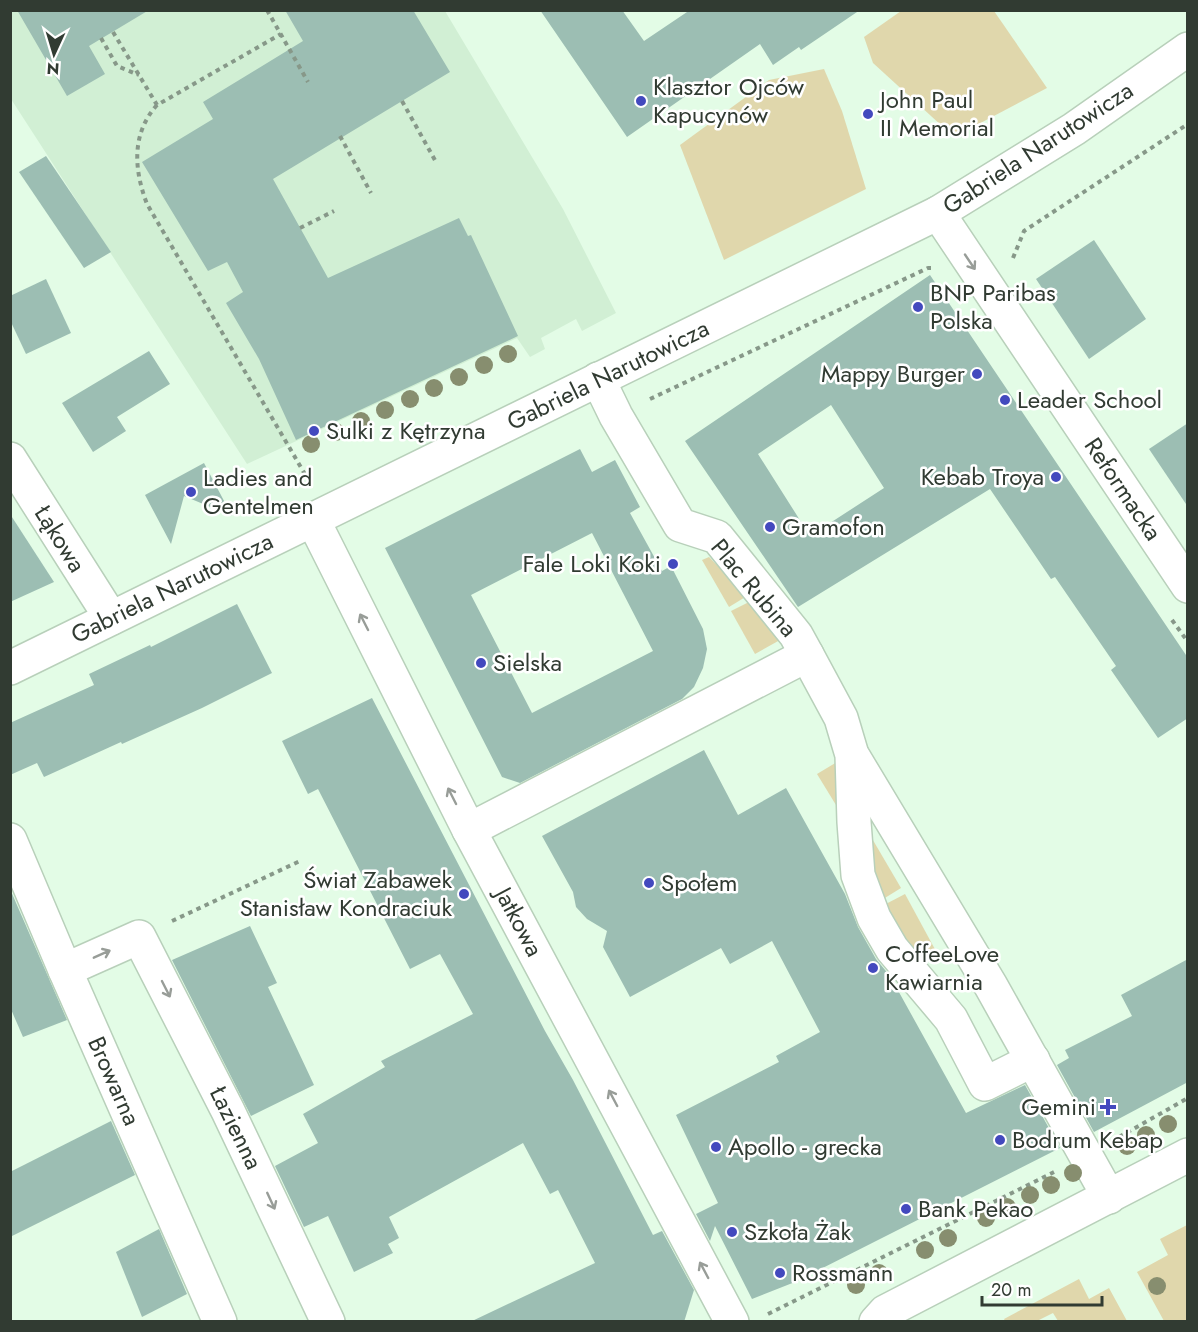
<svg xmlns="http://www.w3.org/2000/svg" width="1198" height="1332" font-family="Jost,sans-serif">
  <rect width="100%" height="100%" fill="#e3fce6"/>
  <path fill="#d1efd4" d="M 11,11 L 445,11 L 563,209 L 616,313 L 582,331 L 576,319 L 541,338 L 545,349 L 530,357 L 517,338 L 247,464 L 11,99 Z"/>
  <g fill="#e0d7ac">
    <path d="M 901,11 L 994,11 L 1047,88 L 954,137 L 873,63 L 864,37 Z"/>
    <path d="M 824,69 L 842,111 L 866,189 L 724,260 L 680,145 L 769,80 Z"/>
    <path d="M 709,557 L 747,596 L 729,607 L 702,560 Z"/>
    <path d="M 751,601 L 780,640 L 755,654 L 731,611 Z"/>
    <path d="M 837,762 L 847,823 L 817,774 Z"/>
    <path d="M 867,830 L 901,888 L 880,901 L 878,895 Z"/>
    <path d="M 905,894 L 937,953 L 919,963 L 882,906 Z"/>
    <path d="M 1187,1225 L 1187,1321 L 1164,1321 L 1137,1272 L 1168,1255 L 1160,1239 Z"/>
    <path d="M 1079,1279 L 1089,1299 L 1109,1288 L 1127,1321 L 1058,1321 L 1053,1313 L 1037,1321 L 1005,1321 L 1004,1319 Z"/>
  </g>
  <g fill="#9cbeb3" fill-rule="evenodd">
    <path d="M 17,10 L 149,10 L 89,46 L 105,74 L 67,96 Z"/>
    <path d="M 285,10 L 413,10 L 450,72 L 273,179 L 328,278 L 459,218 L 468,236 L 471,235 L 518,336 L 296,440 L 259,359 L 226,303 L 243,292 L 227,262 L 208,271 L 142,162 L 213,119 L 203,102 L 303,41 Z"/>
    <path d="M 540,10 L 622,10 L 644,41 L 690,10 L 860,10 L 801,50 L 799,47 L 773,65 L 760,44 L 627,137 Z"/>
    <path d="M 46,156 L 111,252 L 84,268 L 19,172 Z"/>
    <path d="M 1094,240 L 1146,319 L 1089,359 L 1036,279 Z"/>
    <path d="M 930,275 L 1188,658 L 1188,718 L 1158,738 L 1111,670 L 1116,666 L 1055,577 L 1051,579 L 990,489 L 798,607 L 685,441 ZM 831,405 L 884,488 L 810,536 L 758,454 Z"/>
    <path d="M 46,279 L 71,333 L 26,354 L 10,320 L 10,296 Z"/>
    <path d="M 149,351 L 170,384 L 117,417 L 126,431 L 93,452 L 62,403 Z"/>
    <path d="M 1188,423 L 1188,507 L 1149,449 Z"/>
    <path d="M 580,449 L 592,472 L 615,460 L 640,507 L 630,513 L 662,571 L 671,566 L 703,629 L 707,649 L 703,668 L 694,687 L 682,699 L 520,783 L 502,777 L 385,548 ZM 592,533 L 653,651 L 532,713 L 471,595 Z"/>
    <path d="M 204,463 L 232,516 L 184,496 L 171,544 L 145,495 Z"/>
    <path d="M 10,514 L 54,582 L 10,602 Z"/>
    <path d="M 237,604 L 272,673 L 202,708 L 122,744 L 121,742 L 44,777 L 37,763 L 10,775 L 10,723 L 94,685 L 89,674 L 150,645 L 151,647 Z"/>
    <path d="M 372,698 L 545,1031 L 573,1080 L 653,1235 L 662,1231 L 694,1290 L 684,1322 L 470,1322 L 595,1263 L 558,1190 L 550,1194 L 523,1143 L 389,1217 L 399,1238 L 388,1244 L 393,1253 L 354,1272 L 328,1216 L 304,1227 L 275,1166 L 318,1143 L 303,1114 L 385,1067 L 381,1061 L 473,1014 L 440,954 L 410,969 L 318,789 L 308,794 L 282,741 Z"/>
    <path d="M 704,750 L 738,815 L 786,788 L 845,894 L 858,927 L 876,959 L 890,976 L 966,1113 L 1025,1085 L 1060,1148 L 795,1282 L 752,1299 L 715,1226 L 710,1241 L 696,1214 L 718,1203 L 676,1115 L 779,1062 L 776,1056 L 820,1032 L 772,941 L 730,964 L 721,948 L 630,997 L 603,947 L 607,931 L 587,919 L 576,907 L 573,892 L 542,836 Z"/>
    <path d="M 10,889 L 67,1020 L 23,1037 L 10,1007 Z"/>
    <path d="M 250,926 L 277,983 L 268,987 L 314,1085 L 251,1116 L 172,960 Z"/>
    <path d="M 1188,959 L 1188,1082 L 1094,1132 L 1057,1065 L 1069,1058 L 1065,1050 L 1132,1016 L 1121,995 Z"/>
    <path d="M 111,1121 L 135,1175 L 10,1237 L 10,1172 Z"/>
    <path d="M 159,1229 L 187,1294 L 142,1317 L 116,1252 Z"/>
  </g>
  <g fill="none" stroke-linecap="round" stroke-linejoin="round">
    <defs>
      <g id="street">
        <path d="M 938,213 L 1188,586"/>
        <path d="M 598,379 L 616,416 L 680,525 L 717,537 L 796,635 L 807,655 L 841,718 L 852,755 L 854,822 L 858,875 L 874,918 L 892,949 L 951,1019 L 985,1084 L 1033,1060"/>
        <path d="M 10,459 L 111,618"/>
        <path d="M 313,520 L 469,830 L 732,1322"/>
        <path d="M 854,758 L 991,986 L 1109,1197"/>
        <path d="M 469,830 L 807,655"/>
        <path d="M 10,840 L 65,970 L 220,1322"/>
        <path d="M 65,970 L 139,937 L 228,1111 L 328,1322"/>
        <path d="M 876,1322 L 885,1312 L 1188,1155"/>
      </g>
      <path id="secondary" d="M 10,668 L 938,213 L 1074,129 L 1188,49"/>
    </defs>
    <use href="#street" stroke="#b8d0ba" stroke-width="36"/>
    <use href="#secondary" stroke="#b8d0ba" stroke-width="36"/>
    <g stroke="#879889" stroke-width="4" stroke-dasharray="4.5 4.5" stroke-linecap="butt">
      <path d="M 267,10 L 308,82"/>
      <path d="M 113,32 L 157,105 L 281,34"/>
      <path d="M 101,38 L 117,66 L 139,75"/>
      <path d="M 402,101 L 436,162"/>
      <path d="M 157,105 C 131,134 134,170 147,204 L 306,476"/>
      <path d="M 340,136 L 371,193"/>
      <path d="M 300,228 L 334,211"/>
      <path d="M 1013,258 L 1024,231 L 1188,124"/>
      <path d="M 650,399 L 928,268 L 931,268"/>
      <path d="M 1172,620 L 1188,642"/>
      <path d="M 172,921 L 300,861"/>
      <path d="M 1119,1137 L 1188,1098"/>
      <path d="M 768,1314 L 1054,1172"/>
    </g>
    <use href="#street" stroke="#fff" stroke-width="33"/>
    <use href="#secondary" stroke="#fff" stroke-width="33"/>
  </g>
  <g fill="#878e6f">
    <circle cx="508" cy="354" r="9"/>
    <circle cx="484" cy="365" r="9"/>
    <circle cx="459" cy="377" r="9"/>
    <circle cx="434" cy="388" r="9"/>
    <circle cx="410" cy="399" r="9"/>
    <circle cx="385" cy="410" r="9"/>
    <circle cx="361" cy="421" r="9"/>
    <circle cx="336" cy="432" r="9"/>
    <circle cx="311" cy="444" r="9"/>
    <circle cx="1168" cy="1124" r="9"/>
    <circle cx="1146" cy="1135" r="9"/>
    <circle cx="1127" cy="1146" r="9"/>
    <circle cx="1073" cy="1173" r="9"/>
    <circle cx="1051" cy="1185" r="9"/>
    <circle cx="1030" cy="1195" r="9"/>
    <circle cx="1007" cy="1207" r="9"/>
    <circle cx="986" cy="1218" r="9"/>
    <circle cx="948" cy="1238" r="9"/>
    <circle cx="925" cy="1250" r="9"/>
    <circle cx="879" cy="1273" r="9"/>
    <circle cx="856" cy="1285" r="9"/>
    <circle cx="1157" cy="1286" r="9"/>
  </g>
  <defs><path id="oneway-shaft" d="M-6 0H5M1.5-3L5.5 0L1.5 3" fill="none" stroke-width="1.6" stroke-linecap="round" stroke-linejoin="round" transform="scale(1.5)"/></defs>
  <g stroke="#989d98">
    <use href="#oneway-shaft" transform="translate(970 262) rotate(56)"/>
    <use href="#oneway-shaft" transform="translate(364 622) rotate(-117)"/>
    <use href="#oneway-shaft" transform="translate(452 796) rotate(-117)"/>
    <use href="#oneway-shaft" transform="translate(102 954) rotate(-24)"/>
    <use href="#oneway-shaft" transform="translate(166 989) rotate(63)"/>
    <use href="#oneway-shaft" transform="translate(613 1098) rotate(-118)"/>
    <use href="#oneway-shaft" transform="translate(271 1201) rotate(65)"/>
    <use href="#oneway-shaft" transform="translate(704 1270) rotate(-118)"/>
  </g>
  <g fill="#4349be" stroke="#fff" stroke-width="2">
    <circle cx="641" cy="101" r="6"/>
    <circle cx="868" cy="114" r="6"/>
    <circle cx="918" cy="307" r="6"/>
    <circle cx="977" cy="374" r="6"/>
    <circle cx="1005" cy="400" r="6"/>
    <circle cx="314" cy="431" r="6"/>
    <circle cx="1056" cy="477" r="6"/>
    <circle cx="191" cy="492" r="6"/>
    <circle cx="770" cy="527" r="6"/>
    <circle cx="673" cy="564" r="6"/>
    <circle cx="481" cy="663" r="6"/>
    <circle cx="649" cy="883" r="6"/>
    <circle cx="464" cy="894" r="6"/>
    <circle cx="873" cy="968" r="6"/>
    <path d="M1105 1098h6v6h6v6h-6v6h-6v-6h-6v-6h6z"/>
    <circle cx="1000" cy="1140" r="6"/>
    <circle cx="716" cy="1147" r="6"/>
    <circle cx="906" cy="1209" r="6"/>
    <circle cx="732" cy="1232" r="6"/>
    <circle cx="780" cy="1273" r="6"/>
  </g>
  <g text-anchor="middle" stroke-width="5" stroke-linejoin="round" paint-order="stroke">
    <g font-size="24" fill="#313b32" stroke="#fff" text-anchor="start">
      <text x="653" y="95">Klasztor Ojców<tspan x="653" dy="28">Kapucynów</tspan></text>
      <text x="880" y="108">John Paul<tspan x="880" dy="28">II Memorial</tspan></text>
      <text x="930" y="301">BNP Paribas<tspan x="930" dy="28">Polska</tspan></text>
      <text x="965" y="382" text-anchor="end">Mappy Burger</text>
      <text x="1017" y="408">Leader School</text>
      <text x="326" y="439">Sulki z Kętrzyna</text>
      <text x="1044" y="485" text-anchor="end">Kebab Troya</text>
      <text x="203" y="486">Ladies and<tspan x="203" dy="28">Gentelmen</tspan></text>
      <text x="782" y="535">Gramofon</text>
      <text x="661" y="572" text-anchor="end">Fale Loki Koki</text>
      <text x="493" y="671">Sielska</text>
      <text x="452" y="888" text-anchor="end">Świat Zabawek<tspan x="452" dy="28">Stanisław Kondraciuk</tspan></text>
      <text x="661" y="891">Społem</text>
      <text x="885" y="962">CoffeeLove<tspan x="885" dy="28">Kawiarnia</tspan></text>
      <text x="1096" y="1115" text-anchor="end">Gemini</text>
      <text x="1012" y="1148">Bodrum Kebap</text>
      <text x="728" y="1155">Apollo - grecka</text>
      <text x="918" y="1217">Bank Pekao</text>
      <text x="744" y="1240">Szkoła Żak</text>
      <text x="792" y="1281">Rossmann</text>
    </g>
    <g font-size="24" fill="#313b32" stroke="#fff">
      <text transform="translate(1038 148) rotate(-33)" y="8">Gabriela Narutowicza</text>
      <text transform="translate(608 375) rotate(-26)" y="8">Gabriela Narutowicza</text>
      <text transform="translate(1123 489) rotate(56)" y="8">Reformacka</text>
      <text transform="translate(60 539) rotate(58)" y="8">Łąkowa</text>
      <text transform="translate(172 588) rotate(-26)" y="8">Gabriela Narutowicza</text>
      <text transform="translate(754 588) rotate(50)" y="8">Plac Rubina</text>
      <text transform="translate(519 922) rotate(62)" y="8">Jatkowa</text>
      <text transform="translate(114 1081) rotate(66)" y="8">Browarna</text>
      <text transform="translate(236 1128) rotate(64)" y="8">Łazienna</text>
    </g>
  </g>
  <rect width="1198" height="1332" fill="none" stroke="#313b32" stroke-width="24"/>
  <g transform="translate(54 54) rotate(184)" stroke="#ffffff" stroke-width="4.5" paint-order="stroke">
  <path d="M0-4.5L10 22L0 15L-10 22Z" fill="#313b32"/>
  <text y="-9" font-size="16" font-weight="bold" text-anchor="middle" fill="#313b32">N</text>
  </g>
  <path d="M982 1296v9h120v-9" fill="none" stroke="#313b32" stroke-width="3"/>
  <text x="991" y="1296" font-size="18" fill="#313b32" stroke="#ffffff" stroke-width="4.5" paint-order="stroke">20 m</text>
</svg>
